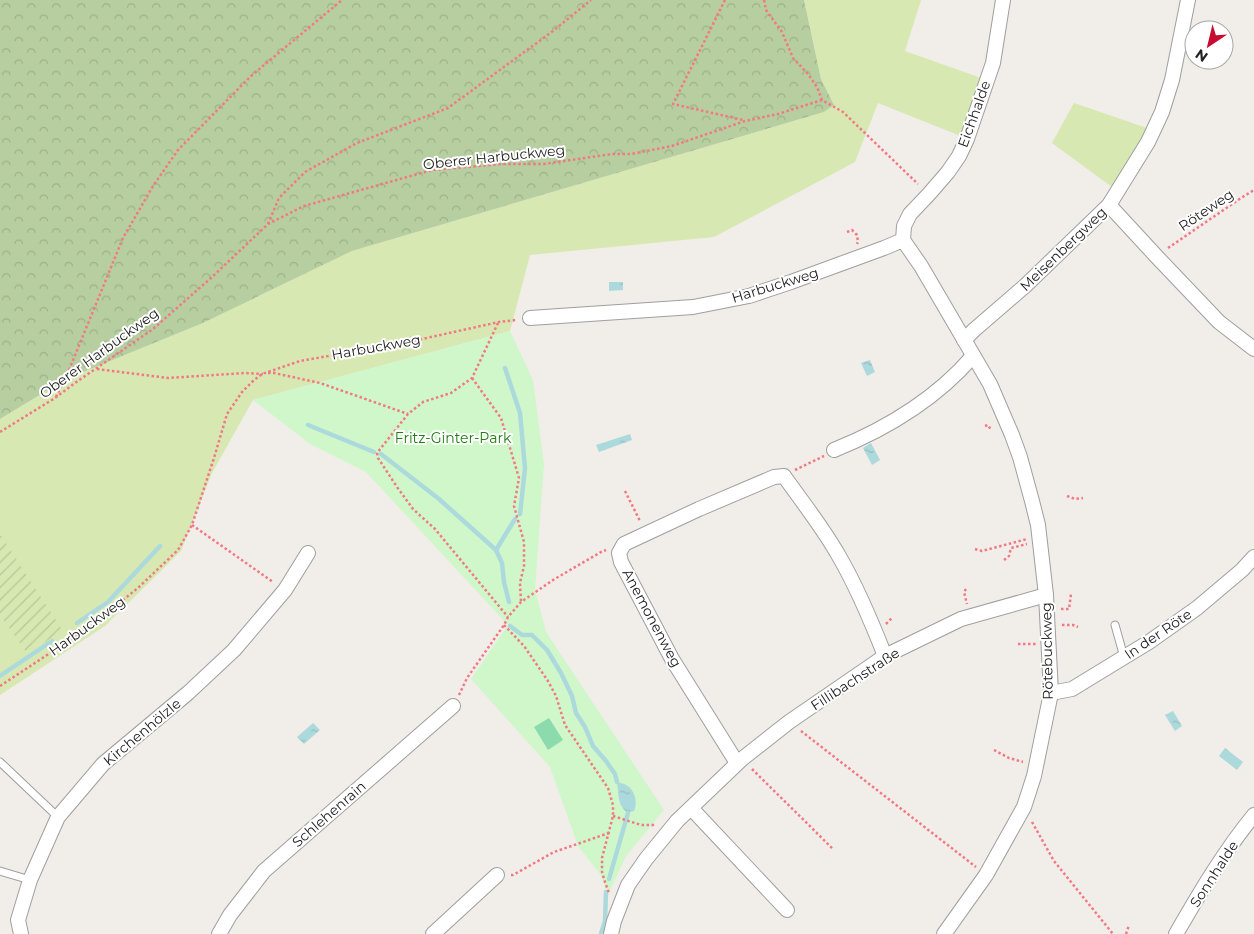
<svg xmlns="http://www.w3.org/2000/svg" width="1254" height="934" font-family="Montserrat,sans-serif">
  <defs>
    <pattern id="forest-crowns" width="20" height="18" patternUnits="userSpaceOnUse" patternTransform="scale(1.25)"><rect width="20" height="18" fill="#b7cea0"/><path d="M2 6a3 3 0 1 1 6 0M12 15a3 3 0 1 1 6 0" fill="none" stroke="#9db18a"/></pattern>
    <pattern id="garden-furrows" width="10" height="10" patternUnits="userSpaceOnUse" patternTransform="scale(1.25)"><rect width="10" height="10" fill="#d7e8b2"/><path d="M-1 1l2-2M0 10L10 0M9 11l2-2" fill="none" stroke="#b8c799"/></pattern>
    <pattern id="water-ripples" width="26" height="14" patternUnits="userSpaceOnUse" patternTransform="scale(1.25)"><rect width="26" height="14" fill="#acdadc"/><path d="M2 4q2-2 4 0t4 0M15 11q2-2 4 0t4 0" fill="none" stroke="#94bbbc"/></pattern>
  </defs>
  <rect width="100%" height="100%" fill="#f1ede9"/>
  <g fill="#d7e8b2">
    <path d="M 804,0 L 921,0 L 905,51 L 984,79 L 963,137 L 878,103 L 855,162 L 714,237 L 530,255 L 510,331 L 253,400 L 212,473 L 181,551 L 105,626 L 0,695 L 0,419 L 66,379 L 203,323 L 352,251 L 824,112 L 834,105 L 821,79 Z"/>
    <path d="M 1074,103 L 1147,128 L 1132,159 L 1112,187 L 1052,143 Z"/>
  </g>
  <path fill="url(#forest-crowns)" d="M 0,0 L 804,0 L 821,79 L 834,105 L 824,112 L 352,251 L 203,323 L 66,379 L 0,419 Z"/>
  <path fill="#cff7ca" d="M 510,331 L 533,380 L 544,464 L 535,590 L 546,632 L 664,810 L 626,856 L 608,895 L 600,874 L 578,846 L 550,767 L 471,679 L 508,625 L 366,472 L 310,444 L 253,400 Z"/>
  <path fill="url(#garden-furrows)" d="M 0,534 L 63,631 L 27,653 L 0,615 Z"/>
  <path fill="#8cdbad" d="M 549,718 L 563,740 L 548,750 L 534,727 Z"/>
  <g fill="url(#water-ripples)">
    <path d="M 609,282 L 623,282 L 623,290 L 609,291 Z"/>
    <path d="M 870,360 L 875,372 L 867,376 L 861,363 Z"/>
    <path d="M 630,434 L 632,440 L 599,452 L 596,445 Z"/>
    <path d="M 871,443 L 880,460 L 872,465 L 863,448 Z"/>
    <path d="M 1173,711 L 1182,726 L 1175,731 L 1165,715 Z"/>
    <path d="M 313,723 L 320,730 L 304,744 L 297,737 Z"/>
    <path d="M 1225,748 L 1243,762 L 1237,770 L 1219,756 Z"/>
    <path d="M 617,782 C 620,783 623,783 626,785 C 635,789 638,803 634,811 L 628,813 C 617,805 619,795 617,782 Z"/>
  </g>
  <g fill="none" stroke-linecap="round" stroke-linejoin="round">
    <g stroke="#acdadc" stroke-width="4.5">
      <path d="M 505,368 L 520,413 L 525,468 L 520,514"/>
      <path d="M 308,425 L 374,452"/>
      <path d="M 381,454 L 439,499 L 496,550 L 502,563 L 504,582 L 509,602"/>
      <path d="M 496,550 L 515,519"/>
      <path d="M 77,623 L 108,602 L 160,546"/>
      <path d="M 510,626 L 522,635 L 532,635 L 547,650 L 561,673 L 572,696 L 576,713 L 585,727 L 593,746 L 606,761 L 615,774 L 617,782"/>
      <path d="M 0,676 L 52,641"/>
      <path d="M 609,879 L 628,813"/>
      <path d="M 601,934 L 605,921 L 606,892"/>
    </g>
    <defs>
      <g id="lane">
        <path d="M 1115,625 L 1124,657"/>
        <path d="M 0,762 L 58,817"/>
        <path d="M 0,871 L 30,880"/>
      </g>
      <g id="street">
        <path d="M 1109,205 L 1157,257 L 1219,322 L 1254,349"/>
        <path d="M 903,240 L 921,266 L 990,384 L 1012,435 L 1020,457 L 1032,501 L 1038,525 L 1046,595 L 1051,693 L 1034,776 L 1024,807 L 986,875 L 944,934"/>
        <path d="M 903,240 L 904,226 L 910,214 L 929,194 L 948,172 L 959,156 L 967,139 L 993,63 L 1003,0"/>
        <path d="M 530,318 L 693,307 L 749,296 L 791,282 L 884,248 L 903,240"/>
        <path d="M 964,340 L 974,330 L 1025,286 L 1109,205 L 1148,142 L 1162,112 L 1172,80 L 1188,0"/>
        <path d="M 834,450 C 886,429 936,399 973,356"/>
        <path d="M 1051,693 L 1072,689 L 1149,642 L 1197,608 L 1242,570 L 1254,557"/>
        <path d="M 737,763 L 672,659 L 621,562 L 619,553 L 624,544 L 699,509 L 774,477 L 784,476 C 803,503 824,529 840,558 C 858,589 872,623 885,656"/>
        <path d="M 691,808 L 787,910"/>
        <path d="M 21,934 L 18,920 L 30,880 L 58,817 L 103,764 L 188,693 L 234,650 L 285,590 L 308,553"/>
        <path d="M 219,934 L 230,915 L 264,871 L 453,706"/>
        <path d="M 433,934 L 497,875"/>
        <path d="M 611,934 L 614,921 L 628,885 L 646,859 L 677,821 L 742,759 L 789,722 L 885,656 L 961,619 L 1046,595"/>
        <path d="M 1176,934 C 1199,894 1225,850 1254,815"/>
      </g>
    </defs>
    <use href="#lane" stroke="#9f9f9f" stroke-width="9"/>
    <use href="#street" stroke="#9f9f9f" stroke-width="16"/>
    <g stroke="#f37884" stroke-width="2.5" stroke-dasharray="2.5 2.5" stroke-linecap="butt">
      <path d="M 725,0 L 673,104 L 743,120"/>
      <path d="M 764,0 L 766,10 L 782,32 L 793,58 L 808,74 L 817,87 L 822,100"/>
      <path d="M 268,224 L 279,198 L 305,172 L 357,143 L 448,108 L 553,31 L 591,0"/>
      <path d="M 847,232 L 852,230 L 857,235 L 858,242 L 857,244"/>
      <path d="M 1168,248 L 1241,198 L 1254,190"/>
      <path d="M 498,323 L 472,378 L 451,393 L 423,402 L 408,414 L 377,453 L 378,458 L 397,487 L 413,509 L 435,529 L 508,617"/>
      <path d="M 97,369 L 168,378 L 245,373 L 263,374"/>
      <path d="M 268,373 L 274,373 L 320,383 L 408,414"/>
      <path d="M 472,378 L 501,418 L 519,478 L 514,506 L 524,542 L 524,566 L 520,583 L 521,602"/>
      <path d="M 56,397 L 69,370 L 123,238 L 153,186 L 178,150 L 251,76 L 342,0"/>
      <path d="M 985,426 L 988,425 L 991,430"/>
      <path d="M 0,432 L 55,398 L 75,383 L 153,329 L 211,278 L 268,224 L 304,206 L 432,170 L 502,164 L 544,164 L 612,154 L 631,154 L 672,146 L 745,121 L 778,114 L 822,100 L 843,112 L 918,184"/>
      <path d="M 795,470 L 824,456"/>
      <path d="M 625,491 L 640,521"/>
      <path d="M 1067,496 L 1075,499 L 1083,498"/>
      <path d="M 192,525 L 273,582"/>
      <path d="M 975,549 L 982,551 L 1027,539"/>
      <path d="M 1004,560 L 1009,556 L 1011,548 L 1027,544"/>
      <path d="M 966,589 L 964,592 L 967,604"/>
      <path d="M 1061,609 L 1069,609 L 1071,594"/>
      <path d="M 886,624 L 892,618"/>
      <path d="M 504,625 L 524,646 L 548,681 L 556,696 L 565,725 L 608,788 L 613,805 L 613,816 L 602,858 L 602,872 L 605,882 L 609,893"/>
      <path d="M 1062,625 L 1073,625 L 1078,627"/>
      <path d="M 1018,644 L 1036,644"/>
      <path d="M 0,686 L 94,624 L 139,587 L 178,550 L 192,525 L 214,458 L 227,414 L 242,392 L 253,381 L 262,374 L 300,361 L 413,341 L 499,322 L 516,320"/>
      <path d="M 459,695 L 467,678 L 504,625 L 508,617 L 521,602 L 553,580 L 601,552 L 606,550"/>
      <path d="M 801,731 L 976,867"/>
      <path d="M 994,750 L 1009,758 L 1023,762"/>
      <path d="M 752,769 L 833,849"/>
      <path d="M 613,816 L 641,825 L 656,825"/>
      <path d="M 1032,822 L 1054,861 L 1113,934"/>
      <path d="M 511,875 L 513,875 L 554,852 L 609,833"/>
      <path d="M 1126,934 L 1129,925"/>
    </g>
    <use href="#lane" stroke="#fff" stroke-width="7"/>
    <use href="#street" stroke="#fff" stroke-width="14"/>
  </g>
  <g text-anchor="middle" stroke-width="4" stroke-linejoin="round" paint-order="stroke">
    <g font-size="14" fill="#222" stroke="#fff">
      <text transform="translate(974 114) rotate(-70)" y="5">Eichhalde</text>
      <text transform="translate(494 157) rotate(-6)" y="5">Oberer Harbuckweg</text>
      <text transform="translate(1206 210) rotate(-34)" y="5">Röteweg</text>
      <text transform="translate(1063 249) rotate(-44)" y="5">Meisenbergweg</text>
      <text transform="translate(775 285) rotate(-17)" y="5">Harbuckweg</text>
      <text transform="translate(376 347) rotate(-10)" y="5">Harbuckweg</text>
      <text transform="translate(99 353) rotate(-36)" y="5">Oberer Harbuckweg</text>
      <text transform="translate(652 618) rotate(62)" y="5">Anemonenweg</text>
      <text transform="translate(87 626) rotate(-36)" y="5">Harbuckweg</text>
      <text transform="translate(1158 634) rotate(-34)" y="5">In der Röte</text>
      <text transform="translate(1047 651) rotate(-91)" y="5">Rötebuckweg</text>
      <text transform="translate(855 679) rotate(-33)" y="5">Fillibachstraße</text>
      <text transform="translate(142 732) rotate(-40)" y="5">Kirchenhölzle</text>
      <text transform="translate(329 814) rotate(-41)" y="5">Schlehenrain</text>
      <text transform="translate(1214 874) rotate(-57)" y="5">Sonnhalde</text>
    </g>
    <g font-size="14" fill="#1f7d12" stroke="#fff">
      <text x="453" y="443">Fritz-Ginter-Park</text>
    </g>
  </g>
  <g transform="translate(1209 45) rotate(215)"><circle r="24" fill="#ffffff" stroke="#a7a7a7"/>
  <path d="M0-4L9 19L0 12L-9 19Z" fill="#c80b31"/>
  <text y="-8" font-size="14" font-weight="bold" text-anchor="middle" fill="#222222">N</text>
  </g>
</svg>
